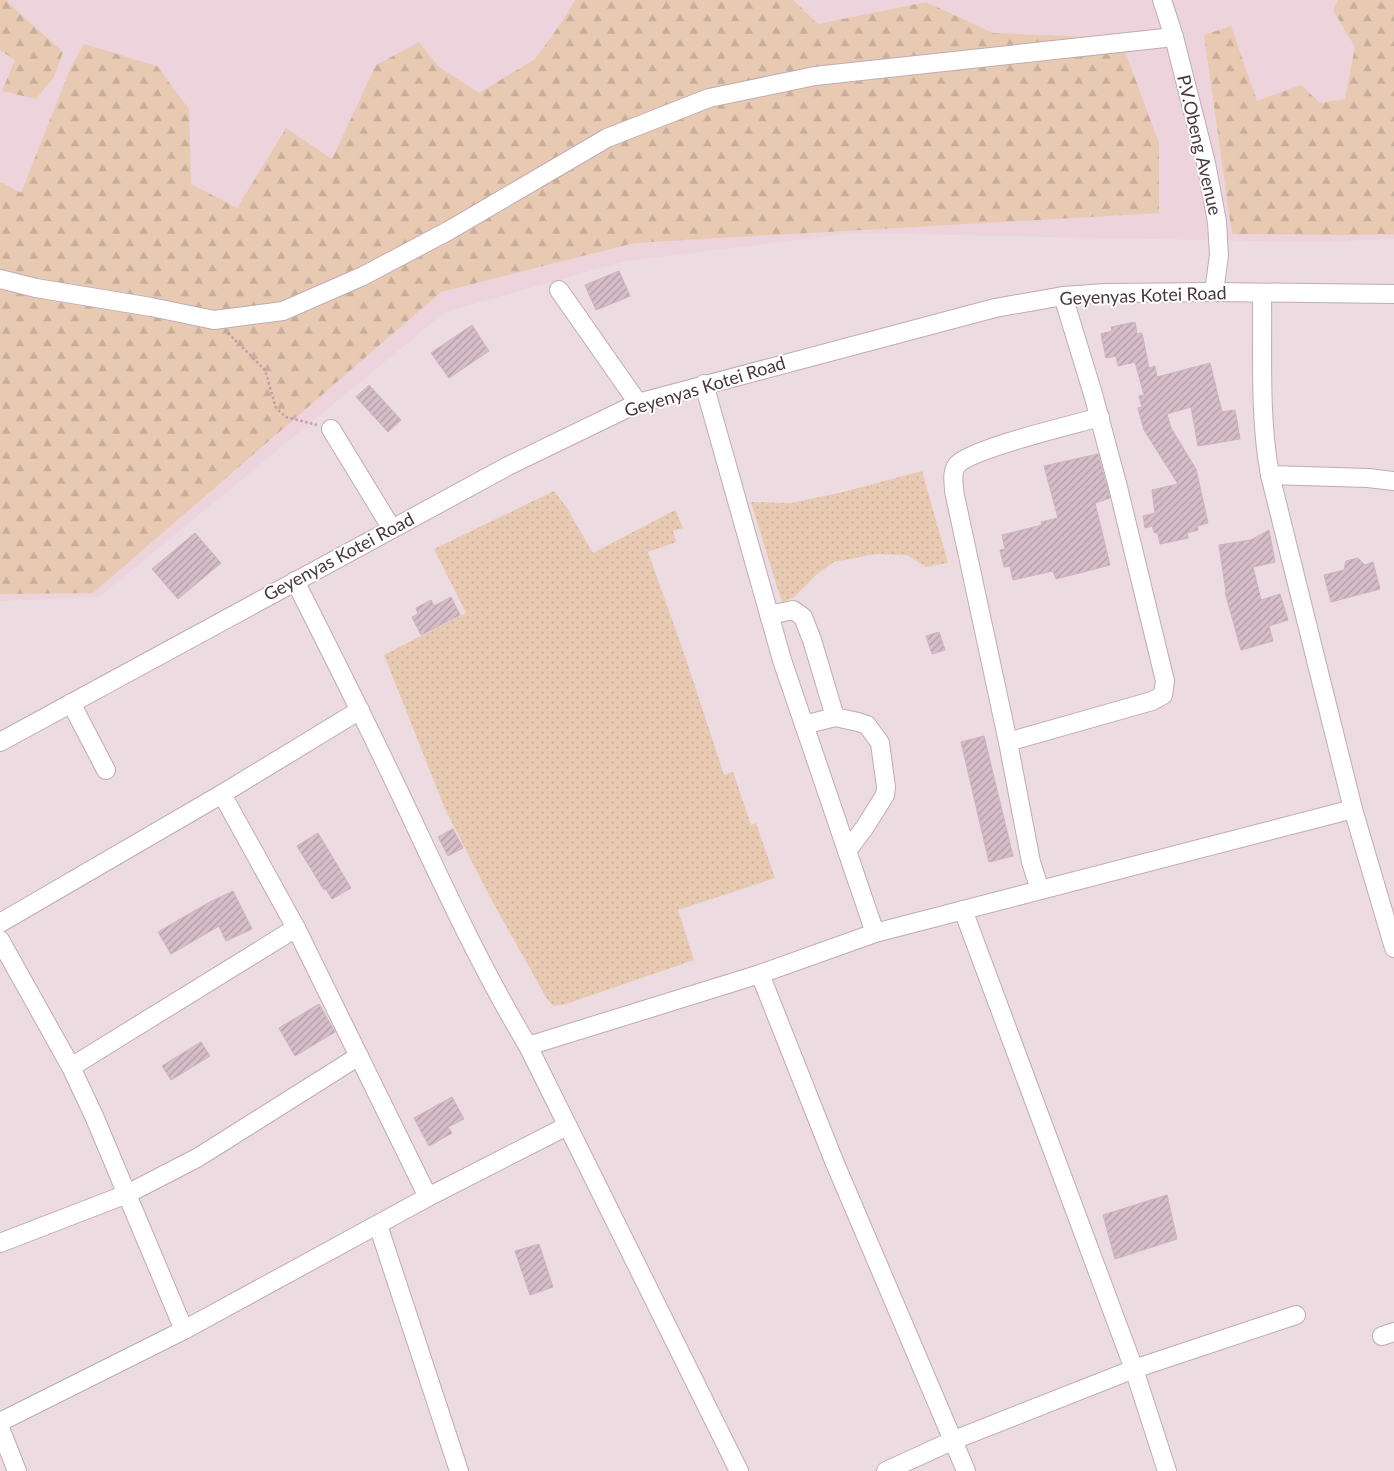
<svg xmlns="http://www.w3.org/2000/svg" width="1394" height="1471" font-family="Lato,sans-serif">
  <defs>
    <pattern id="grass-dots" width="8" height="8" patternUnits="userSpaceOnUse" patternTransform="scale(1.25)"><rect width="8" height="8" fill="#e8cab2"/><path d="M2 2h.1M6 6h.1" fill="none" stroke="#c8ae9a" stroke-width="1.8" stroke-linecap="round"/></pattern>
    <pattern id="forest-firs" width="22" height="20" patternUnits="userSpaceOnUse" patternTransform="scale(1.25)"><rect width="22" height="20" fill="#e8cab2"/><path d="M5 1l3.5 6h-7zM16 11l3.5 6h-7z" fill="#c8ae9a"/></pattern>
    <pattern id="building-hatch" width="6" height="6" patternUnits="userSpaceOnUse" patternTransform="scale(1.25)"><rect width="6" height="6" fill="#d6bec8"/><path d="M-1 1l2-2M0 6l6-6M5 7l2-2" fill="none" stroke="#b09ba4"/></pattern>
  </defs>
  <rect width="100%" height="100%" fill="#f4e9ec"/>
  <rect fill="#ecdbe0" x="0" y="0" width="1394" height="1471"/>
  <path fill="#edd3db" d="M 0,0 L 1394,0 L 1394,239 L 1316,242 L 854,233 L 625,261 L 445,312 L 99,597 L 0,601 Z"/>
  <g fill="url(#grass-dots)">
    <path d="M 922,471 L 948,563 L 926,567 L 907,555 L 876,554 L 834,562 L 816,575 L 794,597 L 782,603 L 751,502 L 791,503 L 843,492 Z"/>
    <path d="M 554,491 L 567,508 L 593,553 L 675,510 L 683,528 L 673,531 L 676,542 L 648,552 L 687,662 L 724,775 L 733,772 L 751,825 L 756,823 L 775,878 L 678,910 L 694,960 L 563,1005 L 554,1006 L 547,999 L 491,899 L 445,809 L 384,655 L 466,613 L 434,549 Z"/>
  </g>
  <g fill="url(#forest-firs)">
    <path d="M 0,0 L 8,0 L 7,2 L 63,52 L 54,77 L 36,99 L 2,91 L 15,60 L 0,50 Z"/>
    <path d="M 575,0 L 793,0 L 818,24 L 926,2 L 993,33 L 1120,38 L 1159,143 L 1159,213 L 634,243 L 441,292 L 93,593 L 0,594 L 0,182 L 21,193 L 71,67 L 84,44 L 157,66 L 189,109 L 191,184 L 237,208 L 286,128 L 332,159 L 376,65 L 419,42 L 439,67 L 479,93 L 535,59 L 562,22 Z"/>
    <path d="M 1338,0 L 1394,0 L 1394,234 L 1347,235 L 1232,234 L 1204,35 L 1231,26 L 1257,101 L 1301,85 L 1320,103 L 1345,99 L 1355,47 L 1333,10 Z"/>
  </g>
  <g fill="url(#building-hatch)" stroke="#d0b1be">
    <path d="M 619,271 L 630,296 L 596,310 L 585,285 Z"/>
    <path d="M 1135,322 L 1137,334 L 1142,333 L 1149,368 L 1155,366 L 1157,377 L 1210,363 L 1222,412 L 1235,410 L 1240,439 L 1198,446 L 1191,407 L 1167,414 L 1171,428 L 1196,469 L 1208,523 L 1197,526 L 1198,530 L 1187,533 L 1188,538 L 1160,544 L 1158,534 L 1154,532 L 1152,526 L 1145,528 L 1143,516 L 1155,513 L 1152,490 L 1178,484 L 1144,430 L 1138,408 L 1142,407 L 1139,396 L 1144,395 L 1135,362 L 1118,366 L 1116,356 L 1106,358 L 1101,334 L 1112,331 L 1111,327 Z"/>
    <path d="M 472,325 L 489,351 L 449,378 L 431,353 Z"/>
    <path d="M 369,385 L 401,420 L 388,432 L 356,397 Z"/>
    <path d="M 1098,454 L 1110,498 L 1095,503 L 1110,565 L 1056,579 L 1053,571 L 1013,580 L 1010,566 L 1004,567 L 1000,550 L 1005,549 L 1002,535 L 1042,525 L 1041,522 L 1058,518 L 1044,466 Z"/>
    <path d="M 1269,530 L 1275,562 L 1253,567 L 1261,600 L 1280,594 L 1288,620 L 1269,626 L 1273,641 L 1241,650 L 1225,592 L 1226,592 L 1219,545 L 1251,540 Z"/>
    <path d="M 195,533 L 221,563 L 178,599 L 152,569 Z"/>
    <path d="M 1358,558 L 1365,565 L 1373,562 L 1380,589 L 1331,602 L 1324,575 L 1344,570 L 1346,561 Z"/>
    <path d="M 451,597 L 460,615 L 421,635 L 412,617 L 418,614 L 416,608 L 431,600 L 434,606 Z"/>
    <path d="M 939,632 L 945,650 L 932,654 L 926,636 Z"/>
    <path d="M 984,736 L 1013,856 L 989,862 L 961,742 Z"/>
    <path d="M 453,829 L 463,848 L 448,856 L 438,837 Z"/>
    <path d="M 318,833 L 351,888 L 332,899 L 326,889 L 324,890 L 297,846 Z"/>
    <path d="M 233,891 L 252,929 L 226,941 L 219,926 L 171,954 L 158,932 L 208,903 Z"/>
    <path d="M 319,1004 L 335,1032 L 295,1056 L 279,1028 Z"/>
    <path d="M 201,1042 L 210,1056 L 171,1080 L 162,1066 Z"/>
    <path d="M 452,1097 L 464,1119 L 448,1127 L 452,1133 L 429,1146 L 414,1118 Z"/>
    <path d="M 1167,1195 L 1177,1239 L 1115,1259 L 1103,1215 Z"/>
    <path d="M 539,1244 L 553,1287 L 530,1295 L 515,1251 Z"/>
  </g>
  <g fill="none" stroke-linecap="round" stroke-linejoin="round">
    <defs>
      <g id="minor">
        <path d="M 1162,0 L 1174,37 L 1206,163 L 1217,222 L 1219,255 L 1214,292"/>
        <path d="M 0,279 L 36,288 L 151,307 L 214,320 L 283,311 L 363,276 L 448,231 L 607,138 L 709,98 L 815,76 L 1174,37"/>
        <path d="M 559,290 L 638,403"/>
        <path d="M 1262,294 C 1263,354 1259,416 1270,475 L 1353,809 L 1394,948"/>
        <path d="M 704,384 L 782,660 L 875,933"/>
        <path d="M 331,429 L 392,529"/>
        <path d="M 1270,475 L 1368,478 L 1394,481"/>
        <path d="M 295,581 C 332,654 369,728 404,802 C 443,885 481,968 528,1046 L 739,1471"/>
        <path d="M 769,615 L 793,610 L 803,617 L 812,640 L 835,717"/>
        <path d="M 71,703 L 106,770"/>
        <path d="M 804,725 L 835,717 L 858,722 L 867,725 L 880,743 L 886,787 L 885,795 L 865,827 L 847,851"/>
        <path d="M 0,742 L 508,466 L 638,403 L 995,308 L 1063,296 L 1106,293 L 1214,292 L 1394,294"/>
        <path d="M 1008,742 L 1152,701 L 1163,695 L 1165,681 L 1117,483 L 1093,394 L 1063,296"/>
        <path d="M 222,794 L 296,928 L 428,1197"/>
        <path d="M 1040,890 L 1031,862 L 1008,742 L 954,491 C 954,482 951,473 957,465 C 972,448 1073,425 1100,417"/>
        <path d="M 963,910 L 1134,1369 L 1167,1471"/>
        <path d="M 0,923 L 222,794 L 360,710"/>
        <path d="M 0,940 L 71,1067 L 94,1116 L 184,1330"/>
        <path d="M 760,974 L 834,1161 L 966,1471"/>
        <path d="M 528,1046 L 760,974 L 875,933 L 1353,809"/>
        <path d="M 71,1067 L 296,928"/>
        <path d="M 378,1225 L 459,1471"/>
        <path d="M 0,1243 L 127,1194 L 197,1158 L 359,1056"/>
        <path d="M 1382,1336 L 1394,1332"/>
        <path d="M 0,1422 L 184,1330 L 428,1197 L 567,1126"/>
        <path d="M 0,1428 L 17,1471"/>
        <path d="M 886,1471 L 954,1440 L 1134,1369 L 1296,1315"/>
      </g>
    </defs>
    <use href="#minor" stroke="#c0abb3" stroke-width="20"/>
    <path stroke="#c19daa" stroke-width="2.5" stroke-dasharray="2.5 2.5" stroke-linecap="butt" d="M 228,333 L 265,370 L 276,408 L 286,417 L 317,425"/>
    <use href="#minor" stroke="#fff" stroke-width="18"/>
  </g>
  <g text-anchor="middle" stroke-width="4" stroke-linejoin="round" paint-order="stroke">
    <g font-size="18" fill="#48373e" stroke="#fff">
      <text transform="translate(1199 145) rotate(77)" y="6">P.V.Obeng Avenue</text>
      <text transform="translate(1143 296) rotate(-2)" y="6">Geyenyas Kotei Road</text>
      <text transform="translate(705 387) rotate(-17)" y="6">Geyenyas Kotei Road</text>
      <text transform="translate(339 557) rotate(-28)" y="6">Geyenyas Kotei Road</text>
    </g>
  </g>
</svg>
